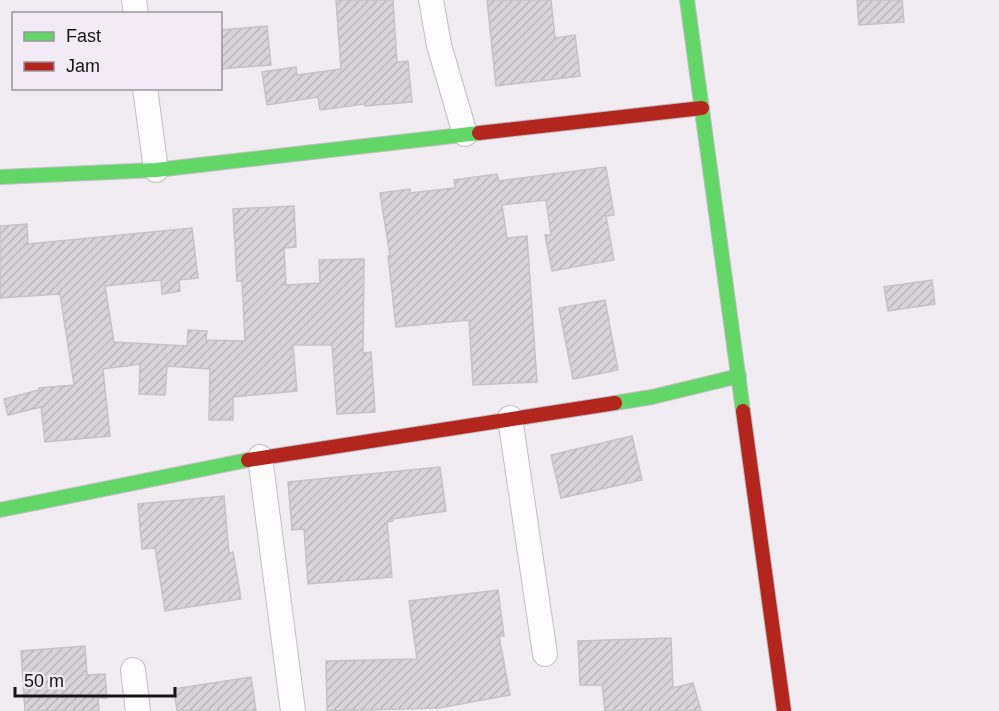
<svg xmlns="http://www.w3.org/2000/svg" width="999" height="711" font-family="Arial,sans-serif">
  <defs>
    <pattern id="building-hatch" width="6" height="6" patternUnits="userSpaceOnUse" patternTransform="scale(1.5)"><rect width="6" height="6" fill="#d9d3da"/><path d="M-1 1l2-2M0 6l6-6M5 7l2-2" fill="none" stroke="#bab4ba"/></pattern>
  </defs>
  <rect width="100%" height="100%" fill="#f1ecf2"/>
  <g fill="url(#building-hatch)" stroke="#c5c2c6" stroke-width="1.5">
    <path d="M 336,0 L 393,0 L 397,62 L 408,61 L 412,102 L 365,106 L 365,104 L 320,110 L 318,97 L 267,105 L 262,72 L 296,67 L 297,75 L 341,69 Z"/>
    <path d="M 487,0 L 551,0 L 555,38 L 575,35 L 580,76 L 496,86 Z"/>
    <path d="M 857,0 L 902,0 L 904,22 L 859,25 Z"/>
    <path d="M 267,26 L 271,65 L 220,69 L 220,30 Z"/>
    <path d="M 606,167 L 614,215 L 606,216 L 614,260 L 552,271 L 545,235 L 551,235 L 546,200 L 502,205 L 507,238 L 527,236 L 537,382 L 473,385 L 469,320 L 396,327 L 388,256 L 390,256 L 380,193 L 410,189 L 410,193 L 455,188 L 454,180 L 497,174 L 499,181 Z"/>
    <path d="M 294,206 L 296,247 L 284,248 L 286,285 L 320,283 L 319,260 L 364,259 L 363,353 L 371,352 L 375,412 L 337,414 L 332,345 L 293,345 L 297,391 L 233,397 L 233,420 L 209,420 L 210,369 L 167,366 L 165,395 L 139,394 L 140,364 L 103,369 L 110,436 L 45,442 L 41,407 L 8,415 L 4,399 L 39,390 L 39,388 L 74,385 L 60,294 L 0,298 L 0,226 L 27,224 L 28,244 L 192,228 L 198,278 L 179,280 L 180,291 L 162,294 L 161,280 L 105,286 L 114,342 L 187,346 L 188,330 L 207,331 L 206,340 L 245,341 L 242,281 L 237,281 L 233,209 Z"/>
    <path d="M 932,280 L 935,304 L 888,311 L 884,287 Z"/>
    <path d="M 605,300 L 618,370 L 573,379 L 559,308 Z"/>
    <path d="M 632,436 L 642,480 L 561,498 L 551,455 Z"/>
    <path d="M 440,467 L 446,511 L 392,519 L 393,521 L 387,522 L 392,577 L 308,584 L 304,529 L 292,530 L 288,482 Z"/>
    <path d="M 224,496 L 229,553 L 233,552 L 241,599 L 165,611 L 155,548 L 142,549 L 138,504 Z"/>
    <path d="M 498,590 L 504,636 L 499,636 L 510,695 L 439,708 L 327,711 L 326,661 L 417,659 L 409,601 Z"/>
    <path d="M 671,638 L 673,688 L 693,683 L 701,711 L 605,711 L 602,685 L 580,685 L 578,641 Z"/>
    <path d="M 85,646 L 87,675 L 105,674 L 107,698 L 98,698 L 99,711 L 25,711 L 21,651 Z"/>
    <path d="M 251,677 L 256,711 L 177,711 L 174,689 Z"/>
  </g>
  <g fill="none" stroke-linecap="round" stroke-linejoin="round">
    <defs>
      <g id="street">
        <path d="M 134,0 L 136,14"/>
        <path d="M 431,0 L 439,45 L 465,134"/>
        <path d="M 145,88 L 156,170"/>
        <path d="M 510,418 L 545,654"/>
        <path d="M 260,457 L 293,711"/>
        <path d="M 133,670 L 138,711"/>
      </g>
      <g id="fast">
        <path d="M 687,0 L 743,411"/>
        <path d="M 0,177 L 156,170 L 479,133"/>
        <path d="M 615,403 L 652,397 L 739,376"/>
        <path d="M 0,510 L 248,460"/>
      </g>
      <g id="jam">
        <path d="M 479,133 L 702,108"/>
        <path d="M 743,411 L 784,711"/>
        <path d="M 248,460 L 615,403"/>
      </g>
    </defs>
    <use href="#street" stroke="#c2bec3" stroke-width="26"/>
    <use href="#fast" stroke="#c2bec3" stroke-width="16"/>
    <use href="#jam" stroke="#c2bec3" stroke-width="16"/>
    <use href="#street" stroke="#fdfcfd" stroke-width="24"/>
    <use href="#fast" stroke="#63d668" stroke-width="14"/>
    <use href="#jam" stroke="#b3261e" stroke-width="14"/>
  </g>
  <rect x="12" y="12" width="210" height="78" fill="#f2eaf4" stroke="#9a949c" stroke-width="1.5"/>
  <rect x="24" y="32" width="30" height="9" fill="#63d668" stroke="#9a949c" stroke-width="1.5"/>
  <text x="66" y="42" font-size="18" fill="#161417">Fast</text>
  <rect x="24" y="62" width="30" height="9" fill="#b3261e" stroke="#9a949c" stroke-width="1.5"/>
  <text x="66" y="72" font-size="18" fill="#161417">Jam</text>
  <path d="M15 687v9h160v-9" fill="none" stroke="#161417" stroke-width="3"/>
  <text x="24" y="687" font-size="18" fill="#161417" stroke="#f2eaf4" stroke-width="4.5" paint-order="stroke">50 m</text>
</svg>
